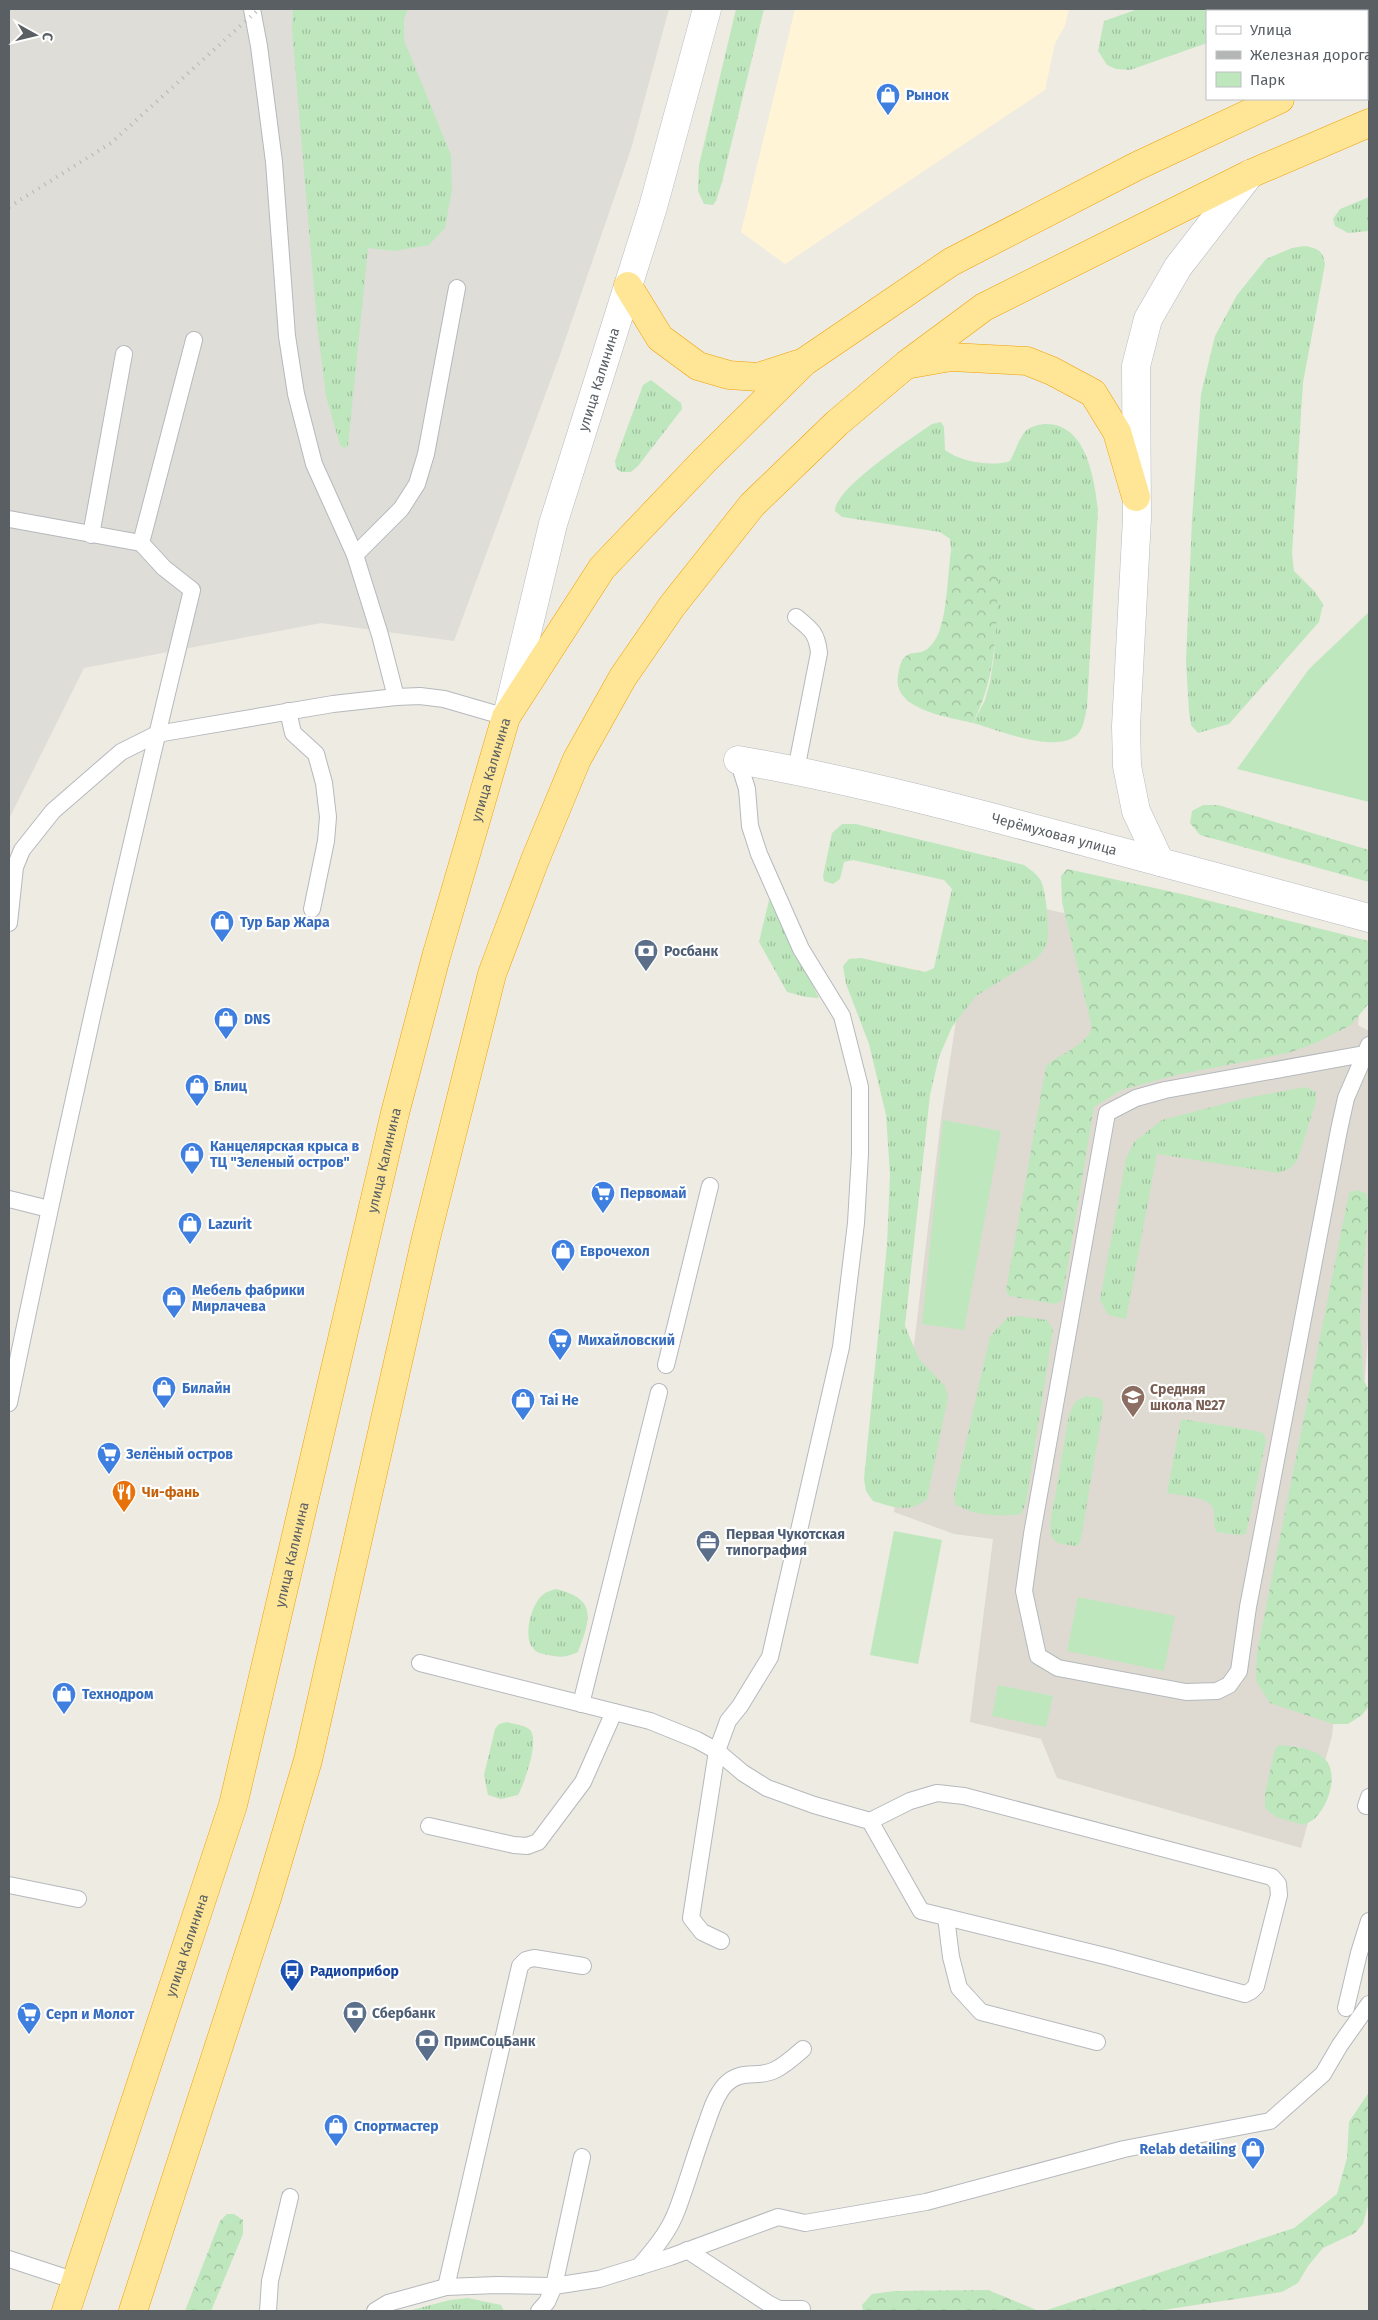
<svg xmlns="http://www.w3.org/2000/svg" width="1378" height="2320" font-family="'Fira Sans',sans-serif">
  <defs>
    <pattern id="grass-tufts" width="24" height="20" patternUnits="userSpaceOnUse" patternTransform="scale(1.25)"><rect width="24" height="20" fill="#bfe7bd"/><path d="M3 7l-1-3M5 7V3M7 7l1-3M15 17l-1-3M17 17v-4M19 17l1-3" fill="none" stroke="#9ebe9d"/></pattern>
    <pattern id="forest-crowns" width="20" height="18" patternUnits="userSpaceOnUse" patternTransform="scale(1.25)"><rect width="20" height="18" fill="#bfe7bd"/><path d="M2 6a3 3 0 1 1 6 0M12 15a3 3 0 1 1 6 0" fill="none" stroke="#9ebe9d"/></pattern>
  </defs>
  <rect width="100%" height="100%" fill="#eeebe2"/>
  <path fill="#fff4d6" d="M 795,9 L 1069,9 L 1065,26 L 1055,43 L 1045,90 L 785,264 L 741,232 Z"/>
  <path fill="#deddd7" d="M 9,9 L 669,9 L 631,149 L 560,355 L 454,641 L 321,623 L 84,668 L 9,819 Z"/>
  <path fill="#dedad1" d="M 976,890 L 1054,911 L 1364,973 L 1358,1025 L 1369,1031 L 1369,1324 L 1349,1580 L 1332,1736 L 1301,1848 L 1057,1778 L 1041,1739 L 970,1722 L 993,1539 L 954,1534 L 894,1512 L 941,1119 Z"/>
  <g fill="url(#grass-tufts)">
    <path d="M 293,9 L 408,9 L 404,19 L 404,40 L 451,155 L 452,190 L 445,228 L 429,245 L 395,251 L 368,248 L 348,446 L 344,448 L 340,445 L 326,396 L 317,324 L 292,30 Z"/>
    <path d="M 736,9 L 764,9 L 722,182 L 716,201 L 713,205 L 704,204 L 698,191 L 699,165 Z"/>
    <path d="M 1138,9 L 1302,9 L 1295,11 L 1207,11 L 1207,43 L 1130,70 L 1116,69 L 1107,65 L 1098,51 L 1104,21 Z"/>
    <path d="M 1369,197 L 1369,231 L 1348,233 L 1335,226 L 1333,219 L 1340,209 Z"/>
    <path d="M 1304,246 C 1317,248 1323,250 1325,264 L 1303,383 L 1292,554 L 1294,571 L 1315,592 L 1323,604 L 1319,622 L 1229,724 L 1198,733 L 1191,725 L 1189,711 L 1186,661 L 1192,519 L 1201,394 L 1215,336 L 1237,295 L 1266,259 L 1292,248 Z"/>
    <path d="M 651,380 L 681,403 L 682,409 L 638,466 L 631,472 L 621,472 L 616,468 L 615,461 L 643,385 Z"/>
    <path d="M 941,422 L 944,427 L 945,450 C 961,462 991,467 1010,461 C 1015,452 1018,441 1024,433 C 1028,427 1037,425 1044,424 C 1086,422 1094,477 1098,509 L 1087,707 C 1085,716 1084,728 1077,735 C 1056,754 998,730 973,723 L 985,700 L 990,682 L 994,656 L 996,615 L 964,547 L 951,550 L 950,539 L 940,532 L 842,517 L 835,511 C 835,488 912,438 932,424 Z"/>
    <path d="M 842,824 L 856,824 L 1024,865 C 1031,870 1037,874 1041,881 C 1046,891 1050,931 1047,943 C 1045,949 1041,954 1036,959 L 976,996 L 952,1027 L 939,1057 L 930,1095 L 905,1326 L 919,1359 L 945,1386 L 948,1397 L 927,1499 C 908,1514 894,1507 873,1501 L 866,1491 L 864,1479 L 887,1245 L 890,1174 L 886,1115 L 869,1044 L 846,984 L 843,966 L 849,959 L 861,958 L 925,972 L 934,968 L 952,889 L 944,880 L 853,860 L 844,862 L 840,879 L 833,884 L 824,881 L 823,876 L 832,833 Z"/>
    <path d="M 770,896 L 819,998 L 806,997 L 787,992 L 759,942 Z"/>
    <path d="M 1306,1087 L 1316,1092 L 1316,1102 L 1297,1161 L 1289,1169 L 1278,1173 L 1157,1154 L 1126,1319 L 1108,1315 L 1100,1300 L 1126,1158 L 1134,1142 L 1162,1120 L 1246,1098 Z"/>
    <path d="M 1018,1316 L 1047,1320 L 1053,1329 L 1026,1503 L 1021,1514 C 1000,1517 973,1516 955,1504 L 954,1495 L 990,1336 L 1008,1317 Z"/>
    <path d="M 1085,1396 L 1099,1398 L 1103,1402 L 1103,1409 L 1081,1538 L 1079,1545 L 1075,1546 L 1057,1543 L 1051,1536 L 1050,1525 L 1069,1415 L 1075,1402 Z"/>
    <path d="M 1181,1419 L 1257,1431 L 1264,1434 L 1266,1441 L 1246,1534 L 1237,1535 L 1217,1532 C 1211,1524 1216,1517 1213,1508 C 1209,1497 1178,1495 1167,1493 Z"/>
    <path d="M 556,1589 C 597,1599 591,1618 578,1652 C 567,1657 561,1658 549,1655 C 542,1654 536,1653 532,1647 C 523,1634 532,1601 545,1593 C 548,1591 553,1590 556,1589 Z"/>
    <path d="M 507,1722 C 513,1724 524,1725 529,1729 C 541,1738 524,1784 518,1795 L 501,1799 L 488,1795 L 484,1775 L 495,1729 L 499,1724 Z"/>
    <path d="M 468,2298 L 501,2305 L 504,2311 L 408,2311 L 450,2300 Z"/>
  </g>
  <g fill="url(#forest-crowns)">
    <path d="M 964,547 C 984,550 990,552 999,571 C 995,627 999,671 973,723 C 949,717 892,710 898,676 C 899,670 900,662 904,658 C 910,651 915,654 921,652 C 930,650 938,637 940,629 C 947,609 948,573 951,550 Z"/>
    <path d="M 1203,805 L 1218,805 L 1369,850 L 1369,882 L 1200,835 L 1190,823 L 1192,811 Z"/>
    <path d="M 1067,869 L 1182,894 L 1369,941 L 1369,1003 L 1351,1025 L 1316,1043 L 1288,1053 L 1176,1075 L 1121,1090 L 1094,1107 L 1062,1300 L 1056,1304 L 1009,1296 L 1006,1290 L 1046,1066 C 1061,1053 1085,1046 1092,1028 L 1062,902 L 1061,876 Z"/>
    <path d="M 1357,1190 L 1366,1193 L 1369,1204 L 1360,1312 L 1363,1379 L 1369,1390 L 1369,1706 L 1362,1715 L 1348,1724 L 1333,1724 L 1270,1703 L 1256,1681 L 1257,1653 L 1264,1617 L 1349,1193 Z"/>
    <path d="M 1279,1745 C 1291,1746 1310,1748 1320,1755 C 1341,1768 1330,1803 1316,1817 C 1313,1821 1307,1823 1303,1825 L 1276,1817 L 1265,1808 L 1265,1793 L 1275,1749 Z"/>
    <path d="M 1369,2092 L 1369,2202 L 1363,2224 L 1355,2233 L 1323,2248 L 1308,2266 L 1298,2283 L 1282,2292 L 1156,2311 L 1044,2311 L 1294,2228 L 1337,2194 L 1347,2158 L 1349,2122 Z"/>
    <path d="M 227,2214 L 234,2214 L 243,2220 L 243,2234 L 211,2311 L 185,2311 L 220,2221 Z"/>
    <path d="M 988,2290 L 1039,2311 L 863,2311 L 862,2305 L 872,2294 L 895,2291 Z"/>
  </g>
  <g fill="#bfe7bd">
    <path d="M 1369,612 L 1369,802 L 1237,769 L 1309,669 Z"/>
    <path d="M 943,1120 L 1001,1131 L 964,1330 L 922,1324 Z"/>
    <path d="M 894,1531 L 942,1540 L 918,1664 L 870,1655 Z"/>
    <path d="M 1078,1597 L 1175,1616 L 1164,1671 L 1067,1651 Z"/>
    <path d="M 998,1685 L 1053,1696 L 1046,1727 L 992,1716 Z"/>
  </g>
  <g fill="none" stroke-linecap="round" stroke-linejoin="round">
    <defs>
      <g id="service">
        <path d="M 252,9 L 259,46 L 274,162 L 287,336 L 296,394 L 314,464 L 355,555 L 380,635 L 396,697"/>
        <path d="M 9,519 L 141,543"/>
        <path d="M 91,535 L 124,354"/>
        <path d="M 355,555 L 401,509 L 417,484 L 426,454 L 457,288"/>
        <path d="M 288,711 L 293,733 L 316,754 L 324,783 L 328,817 L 326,841 L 312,909"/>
        <path d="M 796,770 L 819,653 C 817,633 811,629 796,617"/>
        <path d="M 9,923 L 15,867 L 22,850 L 53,811 L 121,752 L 157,734 L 333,704 L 396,697 L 420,696 L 444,699 L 506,717"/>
        <path d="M 1364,1054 L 1165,1090 L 1136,1098 L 1107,1113 L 1032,1534 L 1024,1591 L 1038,1656 L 1058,1668 L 1186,1692 L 1217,1691 L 1229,1685 L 1239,1671 L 1248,1607 L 1339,1130 L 1346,1098 L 1369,1045"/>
        <path d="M 9,1199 L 49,1209"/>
        <path d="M 666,1365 L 710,1186"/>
        <path d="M 9,1403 C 65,1131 126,860 192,590 L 164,568 L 141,543 L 194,340"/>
        <path d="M 420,1663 L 650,1721 L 697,1740 L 717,1751 L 728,1721 L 740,1706 L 770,1657 L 841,1347 L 856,1223 L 860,1154 L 860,1087 L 842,1016 L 801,949 L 759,854 L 750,826 L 747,789 L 738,760"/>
        <path d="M 581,1704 L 659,1392"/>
        <path d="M 717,1751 L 743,1773 L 767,1788 L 814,1805 L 870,1821 L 921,1911 L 1109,1957 L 1245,1994 L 1251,1991 L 1256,1986 L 1279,1895 L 1278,1884 L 1272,1877 L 964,1796 L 937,1793 L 910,1801 L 870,1821"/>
        <path d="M 717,1751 L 691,1918 L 702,1932 L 721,1941"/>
        <path d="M 1366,1806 L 1369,1797"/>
        <path d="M 429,1826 L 514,1845 L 527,1846 L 538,1842 L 583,1782 L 614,1712"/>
        <path d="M 9,1885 L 78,1899"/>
        <path d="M 946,1917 L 951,1957 L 959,1988 L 981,2012 L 1097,2042"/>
        <path d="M 1346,2008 L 1359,1953 L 1369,1921"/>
        <path d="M 687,2250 L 769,2304 L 779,2309 L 802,2309"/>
        <path d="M 9,2259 L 76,2281"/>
        <path d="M 639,2267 C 654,2249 669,2232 677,2210 C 688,2181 696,2151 707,2122 C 711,2110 716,2095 725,2085 C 741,2068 757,2079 775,2070 C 785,2065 794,2057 803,2049"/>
        <path d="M 446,2287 L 520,1966 L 526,1960 L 534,1958 L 583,1966"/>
        <path d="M 268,2311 L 270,2281 L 290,2197"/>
        <path d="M 375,2311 L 388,2303 L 446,2287 L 497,2285 L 554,2286 L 599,2279 L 670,2257 L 778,2217 L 805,2223 L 926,2202 L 1124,2149 L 1270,2121 L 1323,2074 L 1340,2045 L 1369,2004"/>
        <path d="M 539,2311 L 547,2302 L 554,2286 L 582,2157"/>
      </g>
      <g id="minor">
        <path id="s1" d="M 738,760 C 881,785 1020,825 1160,862"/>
      </g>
      <g id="secondary">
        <path d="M 1250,174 L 1178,267 L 1148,319 L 1136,366 L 1137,518 L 1126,726 L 1127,766 L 1136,811 L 1160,862 L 1369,918"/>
        <path id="s2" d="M 508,712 L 553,524 L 653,207 L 707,9"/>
      </g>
      <g id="trunk">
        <path d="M 1367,59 L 1369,58"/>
        <path d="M 628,286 L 660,338 L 698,366 L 729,375 L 758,377 L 798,364"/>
        <path d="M 911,364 L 951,357 L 1027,361 L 1052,371 L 1093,393 L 1117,432 L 1136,497"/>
        <path id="s3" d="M 66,2311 L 233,1805 L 395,1113 L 436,957 L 506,717 L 602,568 L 704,461 L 804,362 L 951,262 L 1137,166 L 1280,99"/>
        <path d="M 133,2311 L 267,1898 L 308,1760 L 426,1238 L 492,974 L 535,860 L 577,759 L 623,677 L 672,606 L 752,505 L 837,423 L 907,364 L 984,307 L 1250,174 L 1369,123"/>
      </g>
    </defs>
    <use href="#service" stroke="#b5b9bd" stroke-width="18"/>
    <use href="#minor" stroke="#b5b9bd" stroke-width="29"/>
    <use href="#secondary" stroke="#b6babf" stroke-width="29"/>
    <use href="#trunk" stroke="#f09f00" stroke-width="29"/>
    <use href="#service" stroke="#fff" stroke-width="16"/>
    <use href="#minor" stroke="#fff" stroke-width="28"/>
    <use href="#secondary" stroke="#fff" stroke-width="28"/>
    <use href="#trunk" stroke="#ffe697" stroke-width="28"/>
    <path stroke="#b4b5b5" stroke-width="4" stroke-dasharray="1 6" stroke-linecap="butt" d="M 9,207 L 111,143 L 259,9"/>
  </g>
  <defs>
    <symbol id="shop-pin" viewBox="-11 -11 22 30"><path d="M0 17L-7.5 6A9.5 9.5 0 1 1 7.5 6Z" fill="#3f7fe0" stroke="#fff"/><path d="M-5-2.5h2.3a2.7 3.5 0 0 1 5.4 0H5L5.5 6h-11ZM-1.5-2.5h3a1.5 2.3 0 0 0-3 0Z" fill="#fff"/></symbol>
    <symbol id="bank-pin" viewBox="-11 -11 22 30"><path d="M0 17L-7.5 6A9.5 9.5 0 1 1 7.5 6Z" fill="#5c6f8a" stroke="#fff"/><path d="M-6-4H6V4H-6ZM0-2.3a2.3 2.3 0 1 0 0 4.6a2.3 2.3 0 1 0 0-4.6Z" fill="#fff"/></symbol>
    <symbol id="supermarket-pin" viewBox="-11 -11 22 30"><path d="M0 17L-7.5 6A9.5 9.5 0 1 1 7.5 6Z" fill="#3f7fe0" stroke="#fff"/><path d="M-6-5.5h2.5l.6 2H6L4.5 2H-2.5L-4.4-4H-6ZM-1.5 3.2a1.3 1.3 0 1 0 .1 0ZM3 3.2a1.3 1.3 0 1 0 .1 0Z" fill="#fff"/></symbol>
    <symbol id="school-pin" viewBox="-11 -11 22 30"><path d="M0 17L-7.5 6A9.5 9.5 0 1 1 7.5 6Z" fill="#8d6e63" stroke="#fff"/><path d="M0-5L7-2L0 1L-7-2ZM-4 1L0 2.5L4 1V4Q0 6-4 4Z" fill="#fff"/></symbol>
    <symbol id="restaurant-pin" viewBox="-11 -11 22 30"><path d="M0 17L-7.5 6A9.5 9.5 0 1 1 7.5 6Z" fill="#e8710a" stroke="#fff"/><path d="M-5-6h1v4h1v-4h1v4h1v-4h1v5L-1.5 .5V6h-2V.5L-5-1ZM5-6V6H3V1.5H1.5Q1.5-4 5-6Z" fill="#fff"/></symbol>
    <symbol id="office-pin" viewBox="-11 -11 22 30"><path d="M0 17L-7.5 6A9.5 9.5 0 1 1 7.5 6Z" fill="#5c6f8a" stroke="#fff"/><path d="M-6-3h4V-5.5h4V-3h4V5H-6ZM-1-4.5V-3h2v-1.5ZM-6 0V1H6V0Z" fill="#fff"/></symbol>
    <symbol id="bus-pin" viewBox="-11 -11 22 30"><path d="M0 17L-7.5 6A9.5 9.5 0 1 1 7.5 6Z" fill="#1a4fb4" stroke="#fff"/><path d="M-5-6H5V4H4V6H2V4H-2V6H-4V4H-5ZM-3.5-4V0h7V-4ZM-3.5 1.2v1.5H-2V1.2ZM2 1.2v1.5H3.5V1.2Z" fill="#fff"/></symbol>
  </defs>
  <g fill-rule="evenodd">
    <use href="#shop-pin" x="874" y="81" width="28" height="38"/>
    <use href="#shop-pin" x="208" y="908" width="28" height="38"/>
    <use href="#bank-pin" x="632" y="937" width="28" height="38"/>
    <use href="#shop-pin" x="212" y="1005" width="28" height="38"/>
    <use href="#shop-pin" x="183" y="1072" width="28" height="38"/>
    <use href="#shop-pin" x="178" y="1140" width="28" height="38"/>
    <use href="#supermarket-pin" x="589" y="1179" width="28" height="38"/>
    <use href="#shop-pin" x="176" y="1210" width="28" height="38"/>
    <use href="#shop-pin" x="549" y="1237" width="28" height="38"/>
    <use href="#shop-pin" x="160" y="1284" width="28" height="38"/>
    <use href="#supermarket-pin" x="546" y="1326" width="28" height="38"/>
    <use href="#shop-pin" x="150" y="1374" width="28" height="38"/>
    <use href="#school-pin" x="1119" y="1383" width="28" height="38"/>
    <use href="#shop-pin" x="509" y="1386" width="28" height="38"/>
    <use href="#supermarket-pin" x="95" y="1440" width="28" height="38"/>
    <use href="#restaurant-pin" x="110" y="1478" width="28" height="38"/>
    <use href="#office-pin" x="694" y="1528" width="28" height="38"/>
    <use href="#shop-pin" x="50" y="1680" width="28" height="38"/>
    <use href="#bus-pin" x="278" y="1957" width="28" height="38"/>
    <use href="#bank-pin" x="341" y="1999" width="28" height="38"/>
    <use href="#supermarket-pin" x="15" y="2000" width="28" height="38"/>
    <use href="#bank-pin" x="413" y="2027" width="28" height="38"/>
    <use href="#shop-pin" x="322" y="2112" width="28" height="38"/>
    <use href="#shop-pin" x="1239" y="2135" width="28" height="38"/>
  </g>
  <g text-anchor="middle" stroke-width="4.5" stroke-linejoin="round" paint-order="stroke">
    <g font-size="14" font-weight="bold" fill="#366cbe" stroke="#fff" text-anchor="start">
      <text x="906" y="100">Рынок</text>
      <text x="240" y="927">Тур Бар Жара</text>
      <text x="244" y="1024">DNS</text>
      <text x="214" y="1091">Блиц</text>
      <text x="210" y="1151">Канцелярская крыса в<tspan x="210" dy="16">ТЦ "Зеленый остров"</tspan></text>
      <text x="620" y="1198">Первомай</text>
      <text x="208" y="1229">Lazurit</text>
      <text x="580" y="1256">Еврочехол</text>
      <text x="192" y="1295">Мебель фабрики<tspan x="192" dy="16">Мирлачева</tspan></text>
      <text x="578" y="1345">Михайловский</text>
      <text x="182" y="1393">Билайн</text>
      <text x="540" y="1405">Tai He</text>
      <text x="126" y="1459">Зелёный остров</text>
      <text x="82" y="1699">Технодром</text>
      <text x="46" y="2019">Серп и Молот</text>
      <text x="354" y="2131">Спортмастер</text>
      <text x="1236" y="2154" text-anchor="end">Relab detailing</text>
    </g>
    <g font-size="14" fill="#5a5f64" stroke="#fff">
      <text dy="5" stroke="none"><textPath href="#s2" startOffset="345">улица Калинина</textPath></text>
      <text dy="5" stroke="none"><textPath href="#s3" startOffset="1600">улица Калинина</textPath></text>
      <text dy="5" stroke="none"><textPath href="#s1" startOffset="325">Черёмуховая улица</textPath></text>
      <text dy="5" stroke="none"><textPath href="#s3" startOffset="1195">улица Калинина</textPath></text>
      <text dy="5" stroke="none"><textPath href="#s3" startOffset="790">улица Калинина</textPath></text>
      <text dy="5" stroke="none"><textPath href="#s3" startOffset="385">улица Калинина</textPath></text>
    </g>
    <g font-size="14" font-weight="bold" fill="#4e5e75" stroke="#fff" text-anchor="start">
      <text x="664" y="956">Росбанк</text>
      <text x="726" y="1539">Первая Чукотская<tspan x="726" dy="16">типография</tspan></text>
      <text x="372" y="2018">Сбербанк</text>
      <text x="444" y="2046">ПримСоцБанк</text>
    </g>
    <g font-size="14" font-weight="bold" fill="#785e54" stroke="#fff" text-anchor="start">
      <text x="1150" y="1394">Средняя<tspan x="1150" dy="16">школа №27</tspan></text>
    </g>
    <g font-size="14" font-weight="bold" fill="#c56008" stroke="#fff" text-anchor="start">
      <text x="142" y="1497">Чи-фань</text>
    </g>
    <g font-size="14" font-weight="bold" fill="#164399" stroke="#fff" text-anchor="start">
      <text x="310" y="1976">Радиоприбор</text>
    </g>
  </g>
  <rect width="1378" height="2320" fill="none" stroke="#5a5f64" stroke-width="20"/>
  <rect x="1206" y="10" width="162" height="90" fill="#ffffff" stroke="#bdbfc1"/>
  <rect x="1216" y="26" width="25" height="8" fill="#ffffff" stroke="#bdbfc1"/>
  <text x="1250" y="35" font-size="15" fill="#5a5f64">Улица</text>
  <rect x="1216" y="51" width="25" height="8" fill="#b4b5b5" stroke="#bdbfc1"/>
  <text x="1250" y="60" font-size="15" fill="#5a5f64">Железная дорога</text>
  <rect x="1216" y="72" width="25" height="15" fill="#bfe7bd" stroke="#bdbfc1"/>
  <text x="1250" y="85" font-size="15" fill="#5a5f64">Парк</text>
  <g transform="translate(35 35) rotate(98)" stroke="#ffffff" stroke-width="4" paint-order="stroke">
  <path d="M0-4L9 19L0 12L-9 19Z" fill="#5a5f64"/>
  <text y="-8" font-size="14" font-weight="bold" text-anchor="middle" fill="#5a5f64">С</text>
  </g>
</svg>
